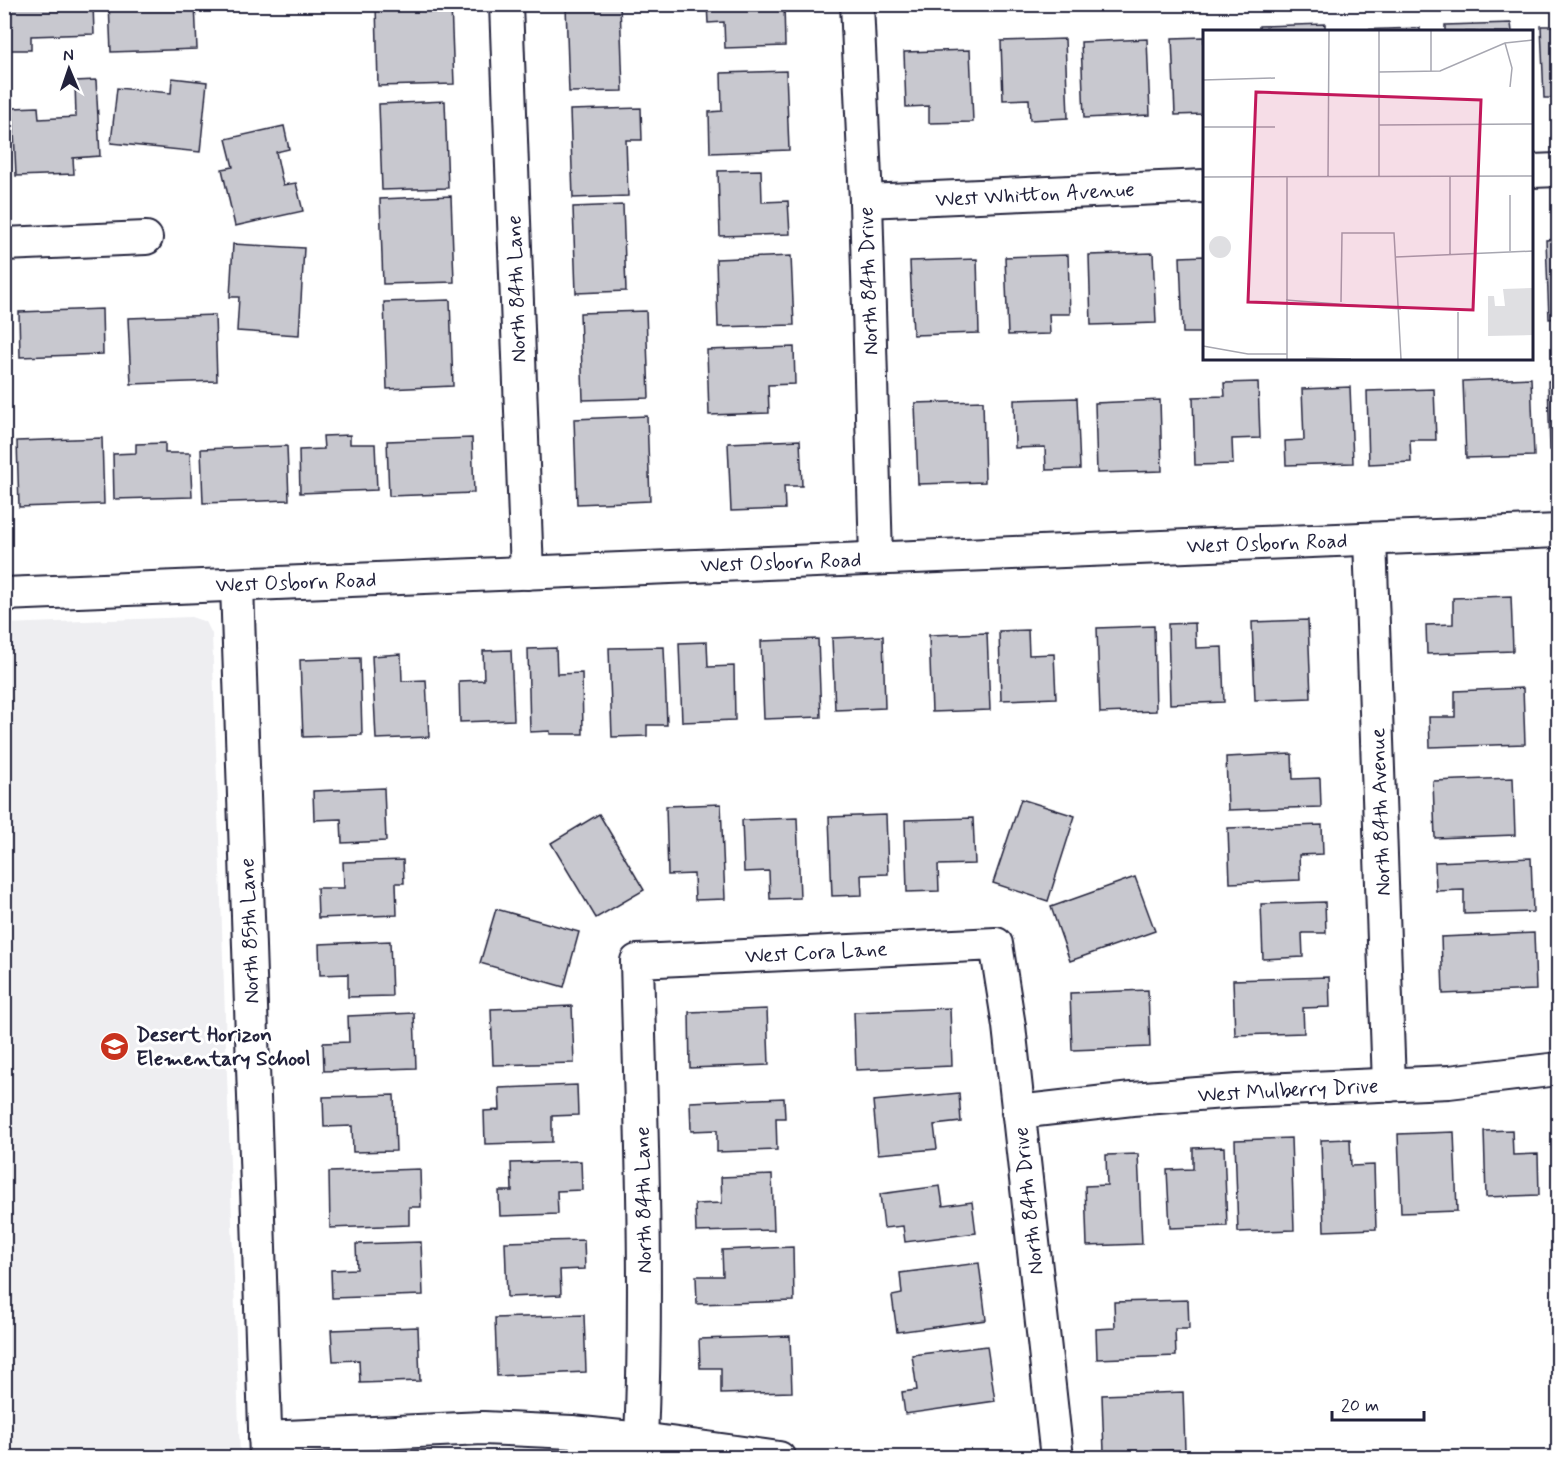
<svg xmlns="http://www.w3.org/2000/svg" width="1563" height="1462" font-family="Mynerve,sans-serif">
  <rect width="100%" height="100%" fill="#fff"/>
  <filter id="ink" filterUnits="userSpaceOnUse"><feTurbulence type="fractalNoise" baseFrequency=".0167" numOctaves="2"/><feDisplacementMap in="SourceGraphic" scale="12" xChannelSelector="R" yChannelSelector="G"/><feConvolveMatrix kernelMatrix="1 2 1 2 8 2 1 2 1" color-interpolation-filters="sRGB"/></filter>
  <g filter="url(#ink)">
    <path fill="#eeeef1" d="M 191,617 L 206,622 L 212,634 L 240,1457 L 5,1457 L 5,624 Z"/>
    <g fill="#c8c8cf" stroke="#22223b" stroke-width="1.5">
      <path d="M 9,4 L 93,4 L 94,34 L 31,36 L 31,50 L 10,50 Z"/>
      <path d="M 109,4 L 195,4 L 197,49 L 111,52 Z"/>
      <path d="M 376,4 L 451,4 L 454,84 L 378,86 Z"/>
      <path d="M 620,4 L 623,91 L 569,92 L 566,6 Z"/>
      <path d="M 707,4 L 784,4 L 785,46 L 725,48 L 724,22 L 708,23 Z"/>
      <path d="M 1511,23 L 1512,32 L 1445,32 L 1445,25 Z"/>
      <path d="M 1325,24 L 1325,32 L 1259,32 L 1259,26 Z"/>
      <path d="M 1541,26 L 1558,26 L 1558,98 L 1544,98 Z"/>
      <path d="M 1420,28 L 1420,32 L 1354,32 L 1354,30 Z"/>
      <path d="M 1204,37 L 1204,114 L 1175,115 L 1172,38 Z"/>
      <path d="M 1065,39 L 1068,118 L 1030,120 L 1029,99 L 1003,100 L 1001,41 Z"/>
      <path d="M 1147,39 L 1150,115 L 1084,118 L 1081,42 Z"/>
      <path d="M 970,50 L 973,122 L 929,123 L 929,106 L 906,107 L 904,52 Z"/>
      <path d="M 786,71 L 789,150 L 710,153 L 709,112 L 722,111 L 721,73 Z"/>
      <path d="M 172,78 L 207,82 L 200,152 L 111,143 L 117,88 L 171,93 Z"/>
      <path d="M 96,80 L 100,156 L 73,158 L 74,174 L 16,176 L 13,108 L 38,107 L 39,119 L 76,117 L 75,81 Z"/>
      <path d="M 445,101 L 448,188 L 382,190 L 379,104 Z"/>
      <path d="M 641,108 L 642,140 L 626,140 L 628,196 L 573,198 L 570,110 Z"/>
      <path d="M 284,126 L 289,149 L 276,152 L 283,185 L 296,183 L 303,211 L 235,226 L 222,169 L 233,167 L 226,139 Z"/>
      <path d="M 761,170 L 762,202 L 788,201 L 790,234 L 720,236 L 718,171 Z"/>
      <path d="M 451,196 L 454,282 L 383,284 L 380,199 Z"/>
      <path d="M 623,205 L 626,291 L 576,293 L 573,207 Z"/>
      <path d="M 1558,239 L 1558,318 L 1549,319 L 1546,240 Z"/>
      <path d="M 233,244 L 304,248 L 299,335 L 237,331 L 239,297 L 230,297 Z"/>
      <path d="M 1153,253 L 1156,323 L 1091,325 L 1089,255 Z"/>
      <path d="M 1068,255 L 1070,314 L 1049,314 L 1050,334 L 1008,335 L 1005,257 Z"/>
      <path d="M 791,256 L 794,325 L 718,327 L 716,259 Z"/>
      <path d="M 1204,256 L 1204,333 L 1183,333 L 1180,257 Z"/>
      <path d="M 977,259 L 979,333 L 913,335 L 910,261 Z"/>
      <path d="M 4,298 L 8,298 L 10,363 L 4,363 Z"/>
      <path d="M 450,300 L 453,386 L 387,389 L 384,302 Z"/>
      <path d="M 102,309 L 103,354 L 20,357 L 19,312 Z"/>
      <path d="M 646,311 L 649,398 L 583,400 L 580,313 Z"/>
      <path d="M 215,315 L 217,381 L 131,384 L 128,318 Z"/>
      <path d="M 794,347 L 795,384 L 768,385 L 769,413 L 709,415 L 707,350 Z"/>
      <path d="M 1531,378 L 1534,456 L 1466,458 L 1463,381 Z"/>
      <path d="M 1548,381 L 1558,381 L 1558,450 L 1550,450 Z"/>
      <path d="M 1258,382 L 1260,438 L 1232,439 L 1233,464 L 1195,465 L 1193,397 L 1225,396 L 1224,383 Z"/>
      <path d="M 1350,387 L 1353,463 L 1286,465 L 1285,441 L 1304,440 L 1302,389 Z"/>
      <path d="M 1434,389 L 1436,440 L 1410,440 L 1411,462 L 1369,464 L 1367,391 Z"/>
      <path d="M 1077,398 L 1080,469 L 1046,470 L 1045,447 L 1015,448 L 1014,400 Z"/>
      <path d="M 1160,400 L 1162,471 L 1097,473 L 1095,403 Z"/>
      <path d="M 983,401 L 985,482 L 918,484 L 915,403 Z"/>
      <path d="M 647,416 L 650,501 L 577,504 L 574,419 Z"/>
      <path d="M 350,435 L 350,444 L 375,444 L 377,490 L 300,493 L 299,450 L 324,449 L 323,436 Z"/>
      <path d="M 102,438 L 104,504 L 19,507 L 17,441 Z"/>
      <path d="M 472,438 L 474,493 L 389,496 L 387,441 Z"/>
      <path d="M 800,440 L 802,486 L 784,486 L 785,509 L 731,511 L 728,443 Z"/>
      <path d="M 165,443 L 165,453 L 190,453 L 192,497 L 114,499 L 113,454 L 136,453 L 136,444 Z"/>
      <path d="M 287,446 L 289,500 L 203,503 L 201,449 Z"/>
      <path d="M 4,447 L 8,503 L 4,503 Z"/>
      <path d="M 1511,596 L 1513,651 L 1427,654 L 1426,625 L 1453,624 L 1453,598 Z"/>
      <path d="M 1308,620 L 1311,698 L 1255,700 L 1252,622 Z"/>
      <path d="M 1195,623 L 1196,648 L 1222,647 L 1224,702 L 1170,704 L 1168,624 Z"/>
      <path d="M 1154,626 L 1156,711 L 1100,713 L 1097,628 Z"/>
      <path d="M 1028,630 L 1029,655 L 1054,654 L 1056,698 L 1001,700 L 999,631 Z"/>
      <path d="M 987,633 L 990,710 L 932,712 L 929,635 Z"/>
      <path d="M 883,636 L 885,708 L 835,710 L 832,638 Z"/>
      <path d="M 818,639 L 821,717 L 764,719 L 761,641 Z"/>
      <path d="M 707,642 L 708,667 L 734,666 L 735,720 L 682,722 L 679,643 Z"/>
      <path d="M 664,647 L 667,725 L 647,725 L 647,736 L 612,737 L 609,648 Z"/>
      <path d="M 556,648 L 557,674 L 582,673 L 583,734 L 550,734 L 550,731 L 530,732 L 528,649 Z"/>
      <path d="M 511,650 L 514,720 L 460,722 L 459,681 L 484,680 L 483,651 Z"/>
      <path d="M 401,654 L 402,681 L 426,680 L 429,737 L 376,739 L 372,656 Z"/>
      <path d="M 360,658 L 362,735 L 303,737 L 300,660 Z"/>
      <path d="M 1523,688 L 1525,744 L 1430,747 L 1429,717 L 1455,717 L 1455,691 Z"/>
      <path d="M 1292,754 L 1293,779 L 1320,778 L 1321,807 L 1228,810 L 1226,757 Z"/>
      <path d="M 1513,778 L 1515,835 L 1435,838 L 1433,781 Z"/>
      <path d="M 384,788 L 386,841 L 342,843 L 341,819 L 314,820 L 313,791 Z"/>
      <path d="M 1021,799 L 1075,816 L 1048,901 L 993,883 Z"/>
      <path d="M 721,804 L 725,899 L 695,900 L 694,874 L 668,875 L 666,806 Z"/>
      <path d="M 599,814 L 644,890 L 596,918 L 551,843 Z"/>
      <path d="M 886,815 L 888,874 L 861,875 L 862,895 L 832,896 L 829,817 Z"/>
      <path d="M 797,818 L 800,898 L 770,899 L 769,871 L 744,872 L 742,820 Z"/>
      <path d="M 973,818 L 975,864 L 938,865 L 939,891 L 907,892 L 905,820 Z"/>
      <path d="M 1322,825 L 1323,854 L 1299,855 L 1300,880 L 1230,883 L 1228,828 Z"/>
      <path d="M 1531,858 L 1533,912 L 1464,914 L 1464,890 L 1436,891 L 1435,862 Z"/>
      <path d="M 403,860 L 404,883 L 396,883 L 397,915 L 318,918 L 317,888 L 344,888 L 343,862 Z"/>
      <path d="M 1135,877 L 1155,931 L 1070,961 L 1051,907 Z"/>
      <path d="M 1325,902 L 1326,933 L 1302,933 L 1303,957 L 1263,959 L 1261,904 Z"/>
      <path d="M 496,909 L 579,932 L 564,987 L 480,963 Z"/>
      <path d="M 1534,933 L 1536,990 L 1443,994 L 1441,937 Z"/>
      <path d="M 390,941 L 392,996 L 348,997 L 348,974 L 320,975 L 319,944 Z"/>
      <path d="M 1329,977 L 1330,1007 L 1303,1008 L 1304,1033 L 1235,1035 L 1233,980 Z"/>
      <path d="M 1148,990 L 1150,1047 L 1072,1050 L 1070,993 Z"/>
      <path d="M 572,1006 L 574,1063 L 493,1065 L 491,1009 Z"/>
      <path d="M 950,1008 L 952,1066 L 856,1070 L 854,1012 Z"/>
      <path d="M 767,1009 L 769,1065 L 690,1068 L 689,1012 Z"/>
      <path d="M 414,1013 L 416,1068 L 324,1071 L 323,1043 L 349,1042 L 348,1016 Z"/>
      <path d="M 577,1085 L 578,1115 L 552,1116 L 552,1142 L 485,1144 L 484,1111 L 500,1110 L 499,1088 Z"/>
      <path d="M 959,1093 L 961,1122 L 934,1125 L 937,1149 L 878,1154 L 873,1101 Z"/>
      <path d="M 394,1095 L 396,1151 L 353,1152 L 352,1126 L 324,1127 L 323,1097 Z"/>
      <path d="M 784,1098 L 785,1118 L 776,1118 L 777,1150 L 717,1152 L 717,1130 L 691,1131 L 690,1102 Z"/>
      <path d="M 1512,1130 L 1513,1155 L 1538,1154 L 1539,1195 L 1486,1197 L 1484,1131 Z"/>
      <path d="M 1454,1132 L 1457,1211 L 1401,1213 L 1398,1134 Z"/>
      <path d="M 1291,1138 L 1294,1230 L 1238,1232 L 1235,1140 Z"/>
      <path d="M 1350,1139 L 1351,1166 L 1374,1165 L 1376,1229 L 1324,1231 L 1321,1140 Z"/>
      <path d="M 1224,1147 L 1227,1226 L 1170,1228 L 1167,1170 L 1193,1169 L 1193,1148 Z"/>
      <path d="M 1138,1154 L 1142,1244 L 1087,1246 L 1085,1186 L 1107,1185 L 1106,1155 Z"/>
      <path d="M 581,1161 L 582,1190 L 557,1191 L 558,1214 L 500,1216 L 499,1191 L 512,1191 L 511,1163 Z"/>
      <path d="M 420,1169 L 421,1207 L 409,1207 L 409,1225 L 330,1228 L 329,1172 Z"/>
      <path d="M 772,1175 L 774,1230 L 696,1232 L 695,1204 L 722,1203 L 721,1177 Z"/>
      <path d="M 940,1186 L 943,1206 L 972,1202 L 976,1233 L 905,1242 L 903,1226 L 884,1228 L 880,1194 Z"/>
      <path d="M 584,1240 L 585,1269 L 560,1270 L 561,1295 L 507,1297 L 505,1242 Z"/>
      <path d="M 421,1242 L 423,1295 L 332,1298 L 331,1270 L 357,1269 L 356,1244 Z"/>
      <path d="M 793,1247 L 794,1301 L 697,1304 L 696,1276 L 723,1276 L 722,1250 Z"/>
      <path d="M 979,1263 L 986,1320 L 897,1332 L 892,1296 L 902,1294 L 900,1273 Z"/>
      <path d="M 1188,1300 L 1189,1329 L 1175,1329 L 1176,1356 L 1097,1359 L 1096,1329 L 1115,1328 L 1114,1302 Z"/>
      <path d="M 584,1315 L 586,1372 L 497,1376 L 495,1318 Z"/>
      <path d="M 418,1327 L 420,1381 L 360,1383 L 359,1360 L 333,1361 L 331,1330 Z"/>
      <path d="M 790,1336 L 792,1392 L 721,1394 L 721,1368 L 700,1368 L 699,1339 Z"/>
      <path d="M 987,1346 L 995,1401 L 905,1414 L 902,1392 L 917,1390 L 912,1355 Z"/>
      <path d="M 1183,1392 L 1185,1450 L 1104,1452 L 1102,1395 Z"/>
    </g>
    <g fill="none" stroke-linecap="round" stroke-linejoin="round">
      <defs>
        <g id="minor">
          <path d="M 506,4 L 527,573"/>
          <path d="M 857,4 L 866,201 L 876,558"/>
          <path d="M 1532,171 L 1558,170"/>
          <path d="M 866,201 L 1204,186"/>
          <path d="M 4,244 L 146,238"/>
          <path d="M 1370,539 L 1389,1085"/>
          <path d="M 237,585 L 266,1458"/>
          <path d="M 4,594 L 1558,531"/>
          <path d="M 1018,1112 L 1132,1099 L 1237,1091 L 1449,1082 L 1558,1069"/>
          <path d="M 265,1438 L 483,1428 L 572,1432 L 641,1439 L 779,1458"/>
          <path d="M 641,1439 C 648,1279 641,1120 637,961 L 996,944 L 1009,1026 L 1057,1458"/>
        </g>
      </defs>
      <use href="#minor" stroke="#22223b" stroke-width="36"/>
      <use href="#minor" stroke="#fff" stroke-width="32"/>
    </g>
  </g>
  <defs>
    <symbol id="school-disc" viewBox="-11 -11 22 22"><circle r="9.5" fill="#c8321e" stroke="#fff"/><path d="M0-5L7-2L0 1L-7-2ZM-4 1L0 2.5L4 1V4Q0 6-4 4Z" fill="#fff"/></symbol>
  </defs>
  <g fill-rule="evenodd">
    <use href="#school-disc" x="98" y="1030" width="33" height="33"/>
  </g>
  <g text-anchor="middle" stroke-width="6" stroke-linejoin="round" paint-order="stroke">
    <g font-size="21" fill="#22223b" stroke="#fff">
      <text transform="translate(1035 194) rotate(-3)" y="7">West Whitton Avenue</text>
      <text transform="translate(868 281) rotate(-92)" y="7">North 84th Drive</text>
      <text transform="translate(516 289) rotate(-92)" y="7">North 84th Lane</text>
      <text transform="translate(1267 543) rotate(-2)" y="7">West Osborn Road</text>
      <text transform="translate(781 562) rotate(-2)" y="7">West Osborn Road</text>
      <text transform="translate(296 582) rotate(-2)" y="7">West Osborn Road</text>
      <text transform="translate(1380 812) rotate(-92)" y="7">North 84th Avenue</text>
      <text transform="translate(249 931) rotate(-92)" y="7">North 85th Lane</text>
      <text transform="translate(816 952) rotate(-3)" y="7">West Cora Lane</text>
      <text transform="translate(1288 1090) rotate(-3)" y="7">West Mulberry Drive</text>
      <text transform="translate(643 1200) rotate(-91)" y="7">North 84th Lane</text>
      <text transform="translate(1028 1201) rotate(-96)" y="7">North 84th Drive</text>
    </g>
    <g font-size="21" font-weight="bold" fill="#22223b" stroke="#fff" text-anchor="start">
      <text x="136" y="1041">Desert Horizon<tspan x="136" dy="24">Elementary School</tspan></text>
    </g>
  </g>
  <g transform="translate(1203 30)">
    <rect width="330" height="330" fill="#fff"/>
    <path d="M6 217a11 11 0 1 1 22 0a11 11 0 1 1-22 0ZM 330,258 L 330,305 L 285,306 L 285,266 L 291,266 L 292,276 L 302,276 L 300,259 Z" fill="#dfdfe2"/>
    <path fill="none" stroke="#a7a7b1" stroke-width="1.5" d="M 176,1 L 176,147M 302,13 L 309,38 L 307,57M 228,41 L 228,1M 176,42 L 237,41 L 302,13 L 330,10M 0,50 L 72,48M 176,95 L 330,94M 0,97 L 72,97M 247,146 L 247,225M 0,147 L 330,146M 125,147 L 126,1M 307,165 L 307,221M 193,227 L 330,221M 83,270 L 198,279M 138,272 L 139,203 L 191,203 L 198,329M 255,282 L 255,329M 0,316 L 45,324 L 84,324M 103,328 L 148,329M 84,329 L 84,147"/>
    <path fill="#c2185b" fill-opacity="0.15" stroke="#c2185b" stroke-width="3" d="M 53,62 L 278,70 L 270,280 L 45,272 Z"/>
    <rect width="330" height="330" fill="none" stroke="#22223b" stroke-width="3"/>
  </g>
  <rect width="1563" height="1462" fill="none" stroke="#fff" stroke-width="24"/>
  <rect x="12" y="12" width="1539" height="1438" fill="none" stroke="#22223b" stroke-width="2" filter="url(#ink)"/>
  <g transform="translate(69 69) rotate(358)" stroke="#ffffff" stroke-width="4.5" paint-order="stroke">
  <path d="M0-4.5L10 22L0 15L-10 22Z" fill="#22223b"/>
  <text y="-9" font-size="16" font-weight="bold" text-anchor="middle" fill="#22223b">N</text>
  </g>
  <path d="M1332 1411v9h92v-9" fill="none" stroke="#22223b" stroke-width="3"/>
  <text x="1341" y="1411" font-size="18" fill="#22223b" stroke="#ffffff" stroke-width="4.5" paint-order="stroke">20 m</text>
</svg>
